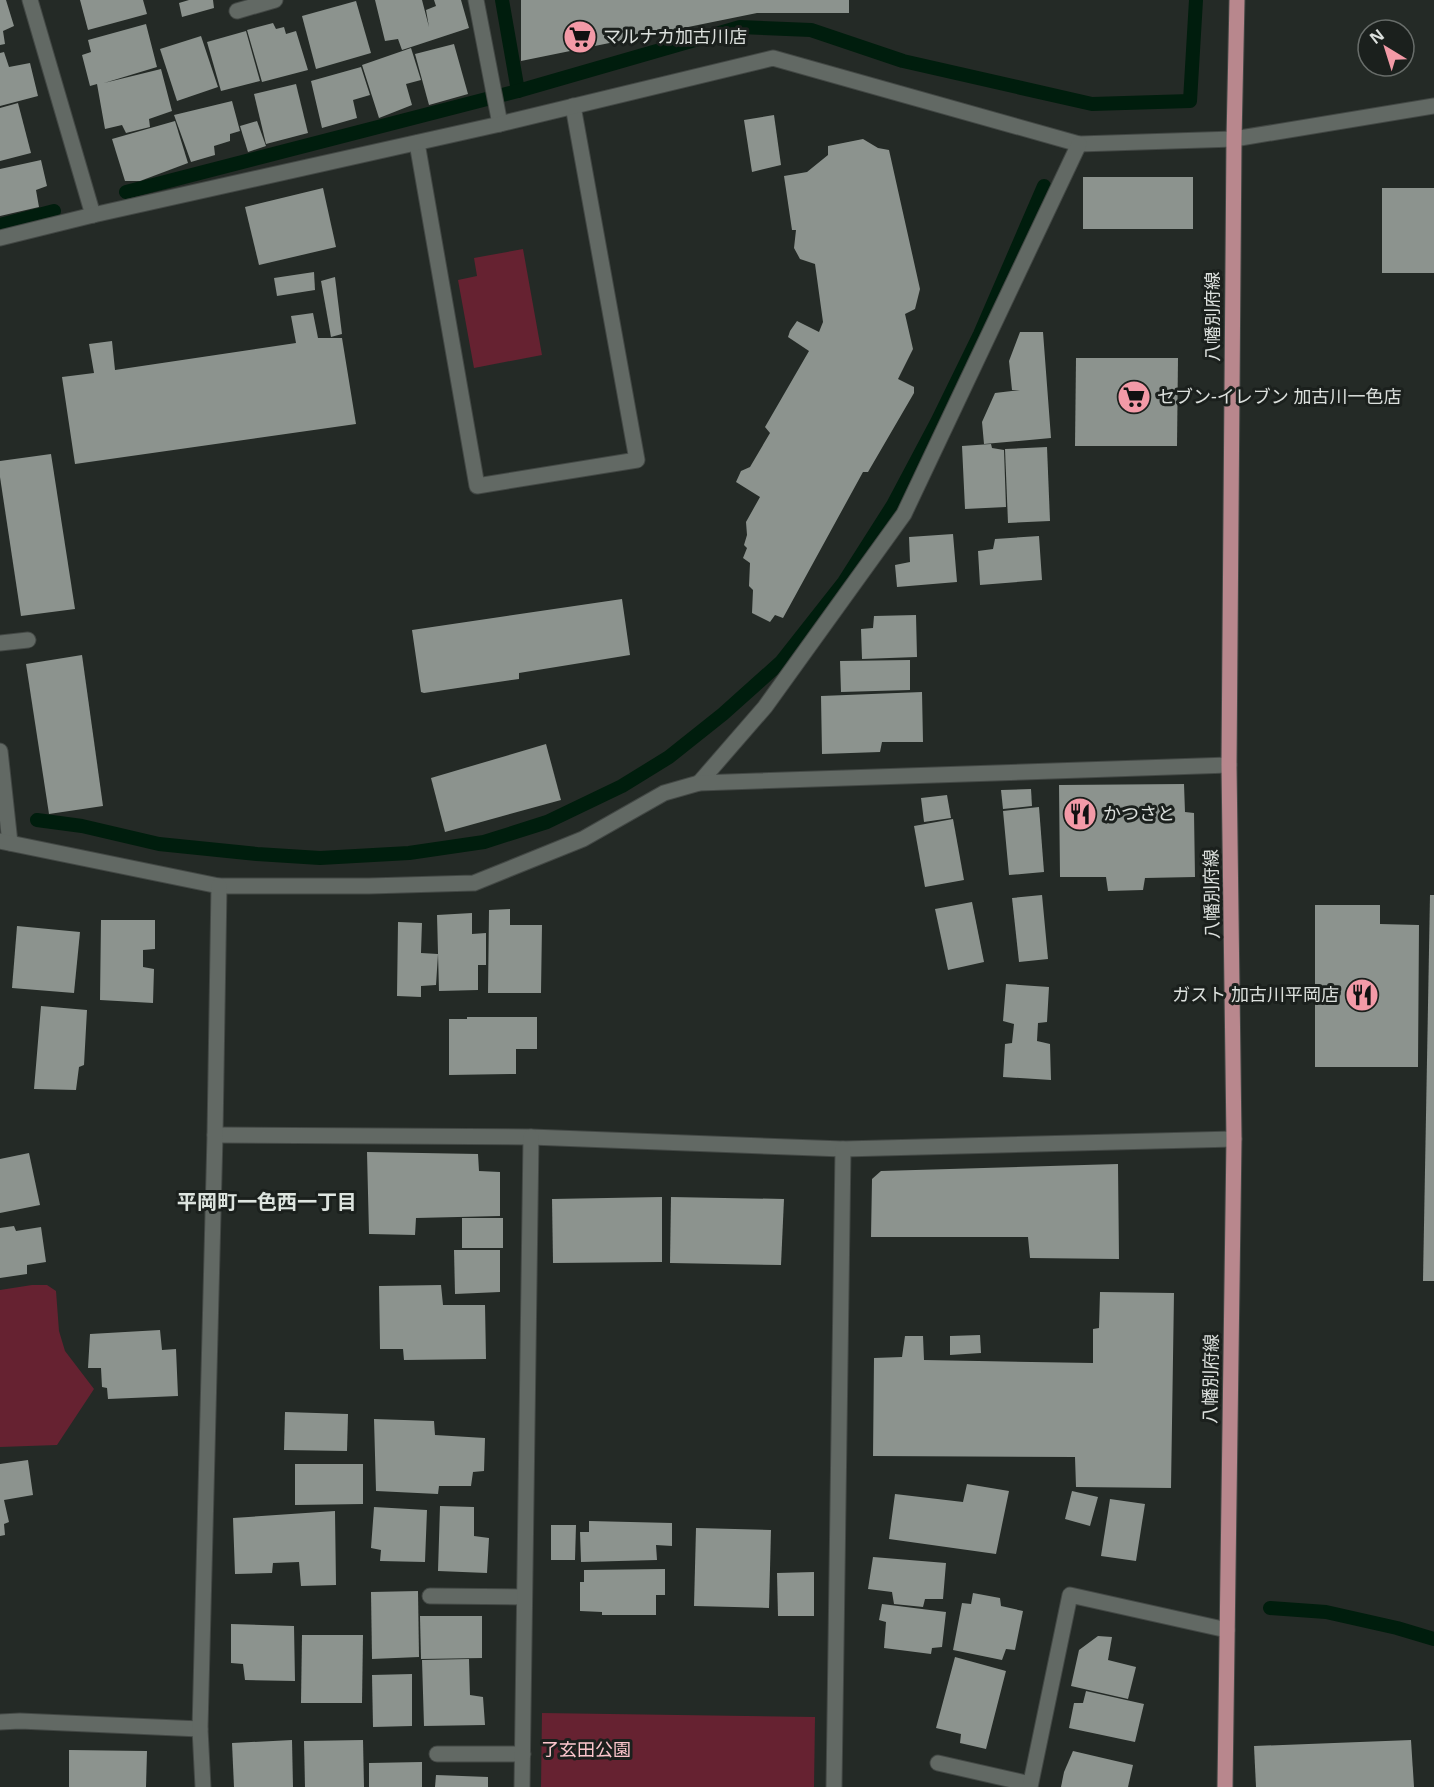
<svg xmlns="http://www.w3.org/2000/svg" width="1434" height="1787" font-family="'Open Sans','Noto Sans JP',sans-serif">
  <rect width="100%" height="100%" fill="#242a26"/>
  <g fill="#662231">
    <path d="M 523,249 L 542,355 L 474,368 L 458,280 L 477,276 L 474,258 Z"/>
    <path d="M 32,1285 L 47,1285 L 56,1291 L 59,1331 L 65,1351 L 94,1389 L 57,1445 L 0,1447 L 0,1290 Z"/>
    <path d="M 542,1713 L 815,1717 L 814,1787 L 541,1787 Z"/>
  </g>
  <g fill="none" stroke-linecap="round" stroke-linejoin="round">
    <g stroke="#001d0d" stroke-width="14">
      <path d="M 502,0 L 518,91"/>
      <path d="M 126,192 L 518,91 L 740,27 L 811,30 L 903,61 L 1092,104 L 1190,101 L 1196,0"/>
      <path d="M 0,225 L 54,211"/>
      <path d="M 37,820 L 82,826 L 159,844 L 257,854 L 320,858 L 409,853 L 484,842 L 547,822 L 622,786 L 669,757 L 723,714 L 781,662 L 844,582 L 893,505 L 937,422 L 980,334 L 1044,186"/>
      <path d="M 1270,1608 L 1326,1612 L 1397,1628 L 1434,1639"/>
    </g>
  </g>
  <g fill="#8c938e">
    <path d="M 0,0 L 6,0 L 14,26 L 3,31 L 5,44 L 0,45 Z"/>
    <path d="M 80,0 L 143,0 L 147,14 L 88,30 Z"/>
    <path d="M 189,0 L 213,0 L 214,8 L 182,17 L 179,3 Z"/>
    <path d="M 375,0 L 422,0 L 429,27 L 426,10 L 436,6 L 434,0 L 461,0 L 469,28 L 402,50 L 398,39 L 385,41 Z"/>
    <path d="M 521,0 L 849,0 L 849,13 L 757,13 L 521,61 Z"/>
    <path d="M 356,1 L 371,53 L 316,69 L 302,16 Z"/>
    <path d="M 273,23 L 276,29 L 284,27 L 286,34 L 296,31 L 308,70 L 262,82 L 247,30 Z"/>
    <path d="M 146,24 L 157,67 L 104,83 L 161,69 L 172,111 L 149,119 L 150,127 L 126,133 L 122,125 L 105,129 L 97,84 L 90,86 L 82,55 L 91,52 L 88,40 Z"/>
    <path d="M 246,31 L 260,81 L 221,91 L 207,42 Z"/>
    <path d="M 201,36 L 218,87 L 177,101 L 160,49 Z"/>
    <path d="M 454,44 L 468,94 L 429,105 L 415,54 Z"/>
    <path d="M 411,48 L 421,80 L 406,84 L 412,105 L 379,118 L 362,65 Z"/>
    <path d="M 4,52 L 9,67 L 30,63 L 38,96 L 0,106 L 0,53 Z"/>
    <path d="M 361,67 L 370,95 L 353,100 L 357,118 L 322,128 L 311,81 Z"/>
    <path d="M 296,84 L 308,133 L 266,144 L 254,94 Z"/>
    <path d="M 232,101 L 240,131 L 230,134 L 230,141 L 214,146 L 215,155 L 191,162 L 174,115 Z"/>
    <path d="M 18,103 L 31,153 L 0,161 L 0,108 Z"/>
    <path d="M 774,115 L 781,165 L 752,172 L 744,120 Z"/>
    <path d="M 175,121 L 188,163 L 140,181 L 125,181 L 112,139 Z"/>
    <path d="M 257,121 L 266,146 L 248,152 L 240,126 Z"/>
    <path d="M 863,139 L 878,148 L 889,150 L 920,289 L 915,309 L 905,314 L 913,349 L 898,379 L 914,387 L 914,393 L 868,472 L 863,472 L 783,618 L 775,615 L 770,622 L 752,613 L 753,590 L 749,586 L 750,563 L 743,558 L 747,548 L 744,545 L 747,535 L 746,522 L 760,497 L 736,482 L 741,471 L 750,467 L 770,433 L 765,427 L 809,351 L 788,337 L 790,331 L 797,321 L 819,332 L 823,322 L 815,264 L 800,259 L 794,248 L 796,230 L 792,230 L 784,176 L 807,172 L 828,155 L 828,146 Z"/>
    <path d="M 41,160 L 47,186 L 36,190 L 39,207 L 0,216 L 0,169 Z"/>
    <rect x="1083" y="177" width="110" height="52"/>
    <path d="M 323,188 L 336,247 L 259,265 L 245,207 Z"/>
    <rect x="1382" y="188" width="52" height="85"/>
    <path d="M 314,272 L 315,290 L 277,296 L 274,278 Z"/>
    <path d="M 335,277 L 342,334 L 331,337 L 321,281 Z"/>
    <path d="M 313,313 L 318,338 L 342,338 L 356,424 L 75,464 L 62,377 L 94,373 L 89,344 L 112,341 L 115,370 L 296,343 L 291,316 Z"/>
    <path d="M 1020,332 L 1043,332 L 1051,438 L 984,444 L 982,422 L 995,393 L 1020,390 L 1012,390 L 1009,361 Z"/>
    <path d="M 1076,358 L 1178,358 L 1177,446 L 1075,446 Z"/>
    <path d="M 991,444 L 992,448 L 1004,450 L 1006,507 L 965,509 L 962,446 Z"/>
    <path d="M 1047,447 L 1050,521 L 1008,523 L 1005,449 Z"/>
    <path d="M 51,454 L 75,609 L 21,616 L 0,477 L 0,461 Z"/>
    <path d="M 953,534 L 957,582 L 897,587 L 895,565 L 910,562 L 909,537 Z"/>
    <path d="M 1039,536 L 1042,580 L 980,585 L 978,551 L 993,549 L 995,539 Z"/>
    <path d="M 622,599 L 630,655 L 519,673 L 519,679 L 424,693 L 421,692 L 412,630 Z"/>
    <path d="M 916,615 L 917,657 L 862,659 L 861,629 L 873,628 L 874,616 Z"/>
    <path d="M 82,655 L 103,806 L 49,814 L 26,664 Z"/>
    <path d="M 910,660 L 910,690 L 841,692 L 840,661 Z"/>
    <path d="M 922,692 L 923,742 L 882,742 L 880,752 L 822,754 L 821,696 Z"/>
    <path d="M 546,744 L 561,800 L 445,832 L 431,778 Z"/>
    <path d="M 1184,784 L 1185,812 L 1194,813 L 1195,877 L 1145,878 L 1143,890 L 1108,891 L 1106,877 L 1060,877 L 1059,785 Z"/>
    <path d="M 1031,789 L 1032,806 L 1003,809 L 1001,790 Z"/>
    <path d="M 947,795 L 951,818 L 924,822 L 921,798 Z"/>
    <path d="M 1039,807 L 1044,872 L 1009,875 L 1003,811 Z"/>
    <path d="M 953,819 L 964,880 L 925,887 L 914,826 Z"/>
    <path d="M 1042,895 L 1048,959 L 1019,962 L 1012,898 Z"/>
    <path d="M 1430,895 L 1434,895 L 1434,1281 L 1423,1281 Z"/>
    <path d="M 972,902 L 984,962 L 948,970 L 935,909 Z"/>
    <path d="M 1315,905 L 1380,905 L 1380,924 L 1419,925 L 1418,1067 L 1315,1067 Z"/>
    <path d="M 510,909 L 510,925 L 542,925 L 541,993 L 488,993 L 489,910 Z"/>
    <path d="M 472,913 L 472,934 L 486,933 L 486,965 L 478,965 L 478,990 L 439,991 L 437,915 Z"/>
    <path d="M 101,920 L 155,920 L 155,949 L 143,950 L 143,967 L 154,969 L 153,1003 L 100,1000 Z"/>
    <path d="M 398,922 L 422,923 L 421,953 L 438,954 L 436,985 L 421,986 L 421,997 L 397,996 Z"/>
    <path d="M 17,926 L 80,932 L 74,993 L 12,988 Z"/>
    <path d="M 1006,984 L 1049,987 L 1047,1022 L 1038,1023 L 1037,1041 L 1050,1044 L 1051,1080 L 1003,1077 L 1005,1044 L 1012,1043 L 1014,1024 L 1003,1021 Z"/>
    <path d="M 41,1006 L 87,1010 L 84,1065 L 79,1067 L 76,1090 L 34,1089 Z"/>
    <path d="M 467,1017 L 537,1017 L 537,1049 L 516,1049 L 516,1074 L 449,1075 L 449,1019 L 467,1019 Z"/>
    <path d="M 367,1152 L 478,1154 L 479,1171 L 500,1172 L 500,1216 L 416,1218 L 415,1235 L 369,1234 Z"/>
    <path d="M 29,1153 L 40,1205 L 0,1213 L 0,1159 Z"/>
    <path d="M 1118,1164 L 1119,1259 L 1030,1258 L 1028,1237 L 871,1237 L 872,1179 L 881,1171 Z"/>
    <path d="M 662,1197 L 662,1262 L 553,1263 L 552,1199 Z"/>
    <path d="M 671,1197 L 784,1199 L 781,1265 L 670,1263 Z"/>
    <rect x="462" y="1218" width="41" height="30"/>
    <path d="M 14,1226 L 16,1231 L 41,1227 L 46,1262 L 27,1265 L 27,1274 L 0,1278 L 0,1228 Z"/>
    <path d="M 454,1250 L 500,1250 L 500,1292 L 455,1294 Z"/>
    <path d="M 441,1285 L 443,1305 L 485,1305 L 486,1359 L 404,1360 L 403,1349 L 380,1349 L 379,1286 Z"/>
    <path d="M 1100,1292 L 1174,1293 L 1171,1488 L 1076,1487 L 1075,1457 L 873,1456 L 874,1358 L 902,1357 L 905,1336 L 923,1336 L 924,1360 L 1093,1363 L 1093,1329 L 1099,1328 Z"/>
    <path d="M 160,1330 L 162,1350 L 176,1349 L 178,1396 L 108,1399 L 107,1388 L 102,1387 L 101,1368 L 88,1368 L 90,1334 Z"/>
    <path d="M 980,1335 L 981,1353 L 950,1355 L 950,1336 Z"/>
    <path d="M 285,1412 L 348,1414 L 347,1451 L 284,1450 Z"/>
    <path d="M 374,1419 L 434,1421 L 435,1435 L 485,1438 L 484,1471 L 473,1472 L 471,1486 L 439,1486 L 438,1494 L 376,1491 Z"/>
    <path d="M 28,1460 L 33,1495 L 4,1500 L 9,1522 L 4,1524 L 5,1535 L 0,1536 L 0,1464 Z"/>
    <path d="M 295,1464 L 363,1464 L 363,1504 L 295,1505 Z"/>
    <path d="M 967,1484 L 1009,1491 L 996,1554 L 889,1539 L 895,1494 L 963,1502 Z"/>
    <path d="M 1072,1491 L 1098,1497 L 1090,1526 L 1065,1519 Z"/>
    <path d="M 1110,1499 L 1145,1504 L 1136,1561 L 1101,1556 Z"/>
    <path d="M 440,1506 L 474,1507 L 474,1536 L 489,1538 L 487,1573 L 438,1571 Z"/>
    <path d="M 374,1507 L 427,1510 L 425,1562 L 380,1561 L 381,1550 L 371,1548 Z"/>
    <path d="M 335,1511 L 336,1585 L 301,1586 L 299,1562 L 273,1563 L 272,1573 L 235,1574 L 233,1518 Z"/>
    <path d="M 589,1521 L 672,1523 L 672,1546 L 656,1545 L 657,1560 L 581,1562 L 580,1532 L 589,1532 Z"/>
    <path d="M 551,1525 L 576,1525 L 575,1560 L 551,1560 Z"/>
    <path d="M 696,1528 L 771,1530 L 769,1608 L 694,1606 Z"/>
    <path d="M 873,1557 L 946,1563 L 943,1599 L 925,1599 L 923,1607 L 894,1604 L 892,1592 L 868,1589 Z"/>
    <path d="M 665,1569 L 665,1595 L 656,1595 L 656,1615 L 602,1615 L 602,1612 L 580,1611 L 580,1582 L 584,1582 L 584,1570 Z"/>
    <path d="M 814,1572 L 814,1616 L 778,1616 L 777,1573 Z"/>
    <path d="M 418,1591 L 419,1657 L 372,1659 L 371,1592 Z"/>
    <path d="M 973,1593 L 1000,1598 L 1001,1606 L 1023,1611 L 1015,1650 L 1006,1649 L 1002,1660 L 953,1650 L 962,1603 L 971,1604 Z"/>
    <path d="M 882,1604 L 946,1612 L 942,1647 L 932,1648 L 931,1654 L 884,1648 L 886,1622 L 879,1620 Z"/>
    <path d="M 420,1616 L 482,1616 L 482,1658 L 421,1659 Z"/>
    <path d="M 231,1624 L 294,1626 L 295,1681 L 245,1680 L 243,1664 L 231,1663 Z"/>
    <path d="M 302,1635 L 363,1635 L 362,1703 L 301,1703 Z"/>
    <path d="M 1098,1636 L 1112,1637 L 1108,1660 L 1136,1667 L 1128,1699 L 1071,1686 L 1079,1650 Z"/>
    <path d="M 955,1657 L 1006,1671 L 986,1749 L 960,1743 L 961,1734 L 936,1728 Z"/>
    <path d="M 469,1659 L 470,1695 L 483,1697 L 485,1725 L 424,1726 L 422,1660 Z"/>
    <path d="M 412,1674 L 412,1726 L 373,1727 L 372,1675 Z"/>
    <path d="M 1086,1691 L 1144,1704 L 1135,1742 L 1069,1728 L 1074,1703 L 1083,1703 Z"/>
    <path d="M 292,1740 L 293,1787 L 234,1787 L 232,1743 Z"/>
    <path d="M 363,1740 L 364,1787 L 305,1787 L 304,1741 Z"/>
    <path d="M 1411,1740 L 1414,1787 L 1256,1787 L 1254,1746 Z"/>
    <path d="M 69,1750 L 147,1751 L 146,1787 L 69,1787 Z"/>
    <path d="M 1073,1751 L 1133,1765 L 1128,1787 L 1061,1787 L 1064,1772 Z"/>
    <path d="M 422,1762 L 422,1787 L 369,1787 L 369,1763 Z"/>
    <path d="M 436,1775 L 488,1777 L 488,1787 L 435,1787 Z"/>
  </g>
  <g fill="none" stroke-linecap="round" stroke-linejoin="round">
    <defs>
      <g id="minor">
        <path d="M 30,0 L 93,215"/>
        <path d="M 476,0 L 500,124"/>
        <path d="M 237,11 L 275,0"/>
        <path d="M 417,143 L 477,486 L 637,460 L 573,106"/>
        <path d="M 0,238 L 93,215 L 500,124 L 773,58 L 1079,144 L 1234,139 L 1434,106"/>
        <path d="M 0,643 L 28,640"/>
        <path d="M 0,751 L 10,843"/>
        <path d="M 699,783 L 765,707 L 904,514 L 1079,144"/>
        <path d="M 0,841 L 219,886 L 369,886 L 474,883 L 583,839 L 664,793 L 699,783 L 1229,765"/>
        <path d="M 215,1135 L 531,1137 L 843,1149 L 1234,1139"/>
        <path d="M 430,1596 L 524,1597"/>
        <path d="M 0,1722 L 20,1721 L 200,1729"/>
        <path d="M 437,1754 L 523,1754"/>
        <path d="M 938,1763 L 1030,1784"/>
        <path d="M 203,1787 L 200,1729 L 215,1135 L 219,886"/>
        <path d="M 522,1787 L 531,1137"/>
        <path d="M 834,1787 L 843,1149"/>
        <path d="M 1030,1787 L 1070,1595 L 1227,1630"/>
      </g>
      <path id="major" d="M 1225,1787 L 1234,1139 L 1229,765 L 1234,139 L 1237,0"/>
    </defs>
    <use href="#minor" stroke="#434845" stroke-width="17"/>
    <use href="#major" stroke="#434845" stroke-width="17"/>
    <use href="#minor" stroke="#626964" stroke-width="15"/>
    <use href="#major" stroke="#b8878d" stroke-width="15"/>
  </g>
  <defs>
    <symbol id="supermarket-disc" viewBox="-11 -11 22 22"><circle r="9.5" fill="#f39aa7" stroke="#1b201d"/><path d="M-6-5.5h2.5l.6 2H6L4.5 2H-2.5L-4.4-4H-6ZM-1.5 3.2a1.3 1.3 0 1 0 .1 0ZM3 3.2a1.3 1.3 0 1 0 .1 0Z" fill="#111"/></symbol>
    <symbol id="restaurant-disc" viewBox="-11 -11 22 22"><circle r="9.5" fill="#f39aa7" stroke="#1b201d"/><path d="M-5-6h1v4h1v-4h1v4h1v-4h1v5L-1.5 .5V6h-2V.5L-5-1ZM5-6V6H3V1.5H1.5Q1.5-4 5-6Z" fill="#111"/></symbol>
  </defs>
  <g fill-rule="evenodd">
    <use href="#supermarket-disc" x="561" y="18" width="38" height="38"/>
    <use href="#supermarket-disc" x="1115" y="378" width="38" height="38"/>
    <use href="#restaurant-disc" x="1061" y="795" width="38" height="38"/>
    <use href="#restaurant-disc" x="1343" y="976" width="38" height="38"/>
  </g>
  <g text-anchor="middle" stroke-width="6" stroke-linejoin="round" paint-order="stroke">
    <g font-size="18" fill="#dce0dd" stroke="#1b201d" text-anchor="start">
      <text x="603" y="43">マルナカ加古川店</text>
      <text x="1157" y="403">セブン-イレブン 加古川一色店</text>
      <text x="1103" y="820">かつさと</text>
      <text x="1339" y="1001" text-anchor="end">ガスト 加古川平岡店</text>
    </g>
    <g font-size="18" fill="#dce0dd" stroke="#1b201d">
      <text transform="translate(1213 317) rotate(-90)" y="6">八幡別府線</text>
      <text transform="translate(1212 894) rotate(-91)" y="6">八幡別府線</text>
      <text transform="translate(1211 1379) rotate(-89)" y="6">八幡別府線</text>
    </g>
    <g font-size="18" fill="#fbc5cc" stroke="#1b201d">
      <text x="586" y="1756">了玄田公園</text>
    </g>
    <g font-size="20" font-weight="bold" fill="#dde4df" stroke="#1b201d">
      <text x="267" y="1209">平岡町一色西一丁目</text>
    </g>
  </g>
  <g transform="translate(1386 48) rotate(322)"><circle r="28" fill="#1b201d" stroke="#686d6a" stroke-width="1.5"/>
  <path d="M0-4.5L10 22L0 15L-10 22Z" fill="#f39aa7"/>
  <text y="-9" font-size="16" font-weight="bold" text-anchor="middle" fill="#dce0dd">N</text>
  </g>
</svg>
